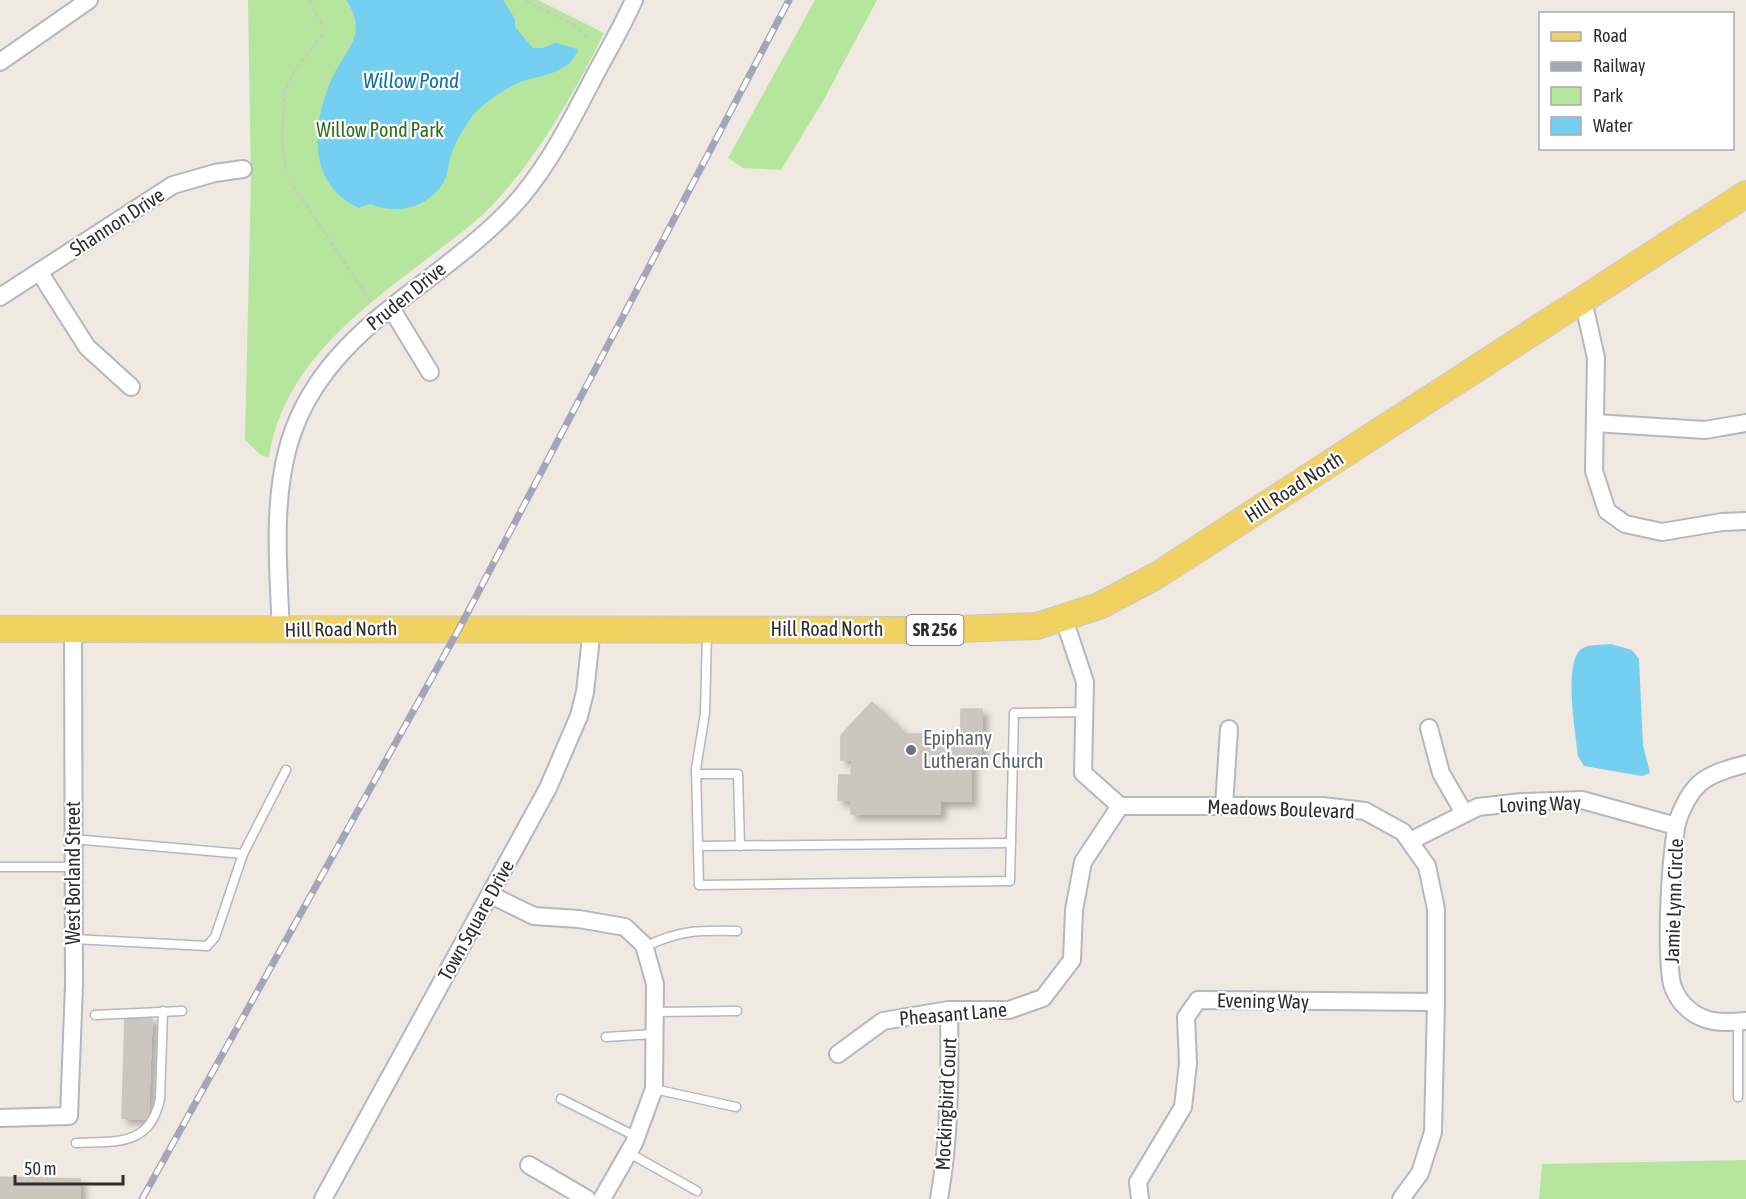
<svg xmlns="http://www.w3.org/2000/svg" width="1746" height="1199" font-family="'Asap Condensed',sans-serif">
  <defs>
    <filter id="shadow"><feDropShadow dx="5.5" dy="5.5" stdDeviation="3" flood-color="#0004"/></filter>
  </defs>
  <rect width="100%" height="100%" fill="#efe9e1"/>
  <g fill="#b6e59e">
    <path d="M 248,0 L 538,0 L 604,33 C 576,90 539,155 496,201 C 480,219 460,234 441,248 C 369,304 284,360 269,457 L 262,456 L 245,440 L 251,180 Z"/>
    <path d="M 815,0 L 877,0 L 823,101 L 781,170 L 743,168 L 728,158 Z"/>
    <path d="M 1746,1160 L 1746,1199 L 1539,1199 L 1542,1164 Z"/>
  </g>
  <g fill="#75cff0">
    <path d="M 346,0 L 503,0 L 515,19 L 515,27 L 533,48 L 543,48 L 556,43 L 578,49 C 572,71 545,75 526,80 C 510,85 491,98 479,109 C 469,117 457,140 452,152 C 448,161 449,174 443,183 C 428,208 396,215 370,204 L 359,208 C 305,183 312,122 333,76 C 340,62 351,49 355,35 C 358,22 353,10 346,0 Z"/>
    <path d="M 1611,644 L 1632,650 L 1639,659 L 1643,745 L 1650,773 L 1642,776 L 1584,766 L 1578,756 C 1576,735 1562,659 1583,648 C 1590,644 1602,645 1611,644 Z"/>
  </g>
  <g fill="#cbc7bf" stroke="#cbc5ba" stroke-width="1.5" filter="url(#shadow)">
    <path d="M 872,702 L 907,734 L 947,734 L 947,740 L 961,740 L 961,709 L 982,709 L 981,759 L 971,759 L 971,801 L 940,801 L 940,814 L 851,814 L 851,800 L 838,800 L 839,775 L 851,775 L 852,760 L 841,760 L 841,735 Z"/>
    <path d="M 152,1017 L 148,1119 L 122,1118 L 125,1018 Z"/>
    <path d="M 0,1177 L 80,1179 L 80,1199 L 0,1199 Z"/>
  </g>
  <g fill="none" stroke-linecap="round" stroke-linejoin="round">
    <defs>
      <g id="service">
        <path d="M 707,633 L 705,713 L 696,769 L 699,885 L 1010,881 L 1014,713 L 1085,712"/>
        <path d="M 696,774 L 738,774 L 740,846"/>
        <path d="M 73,839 L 243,854 L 286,770"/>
        <path d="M 698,846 L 1011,843"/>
        <path d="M 0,867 L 73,867"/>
        <path d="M 74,939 L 207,946 L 215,937 L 243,854"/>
        <path d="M 645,947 C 678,930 700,930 737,931"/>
        <path d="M 655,1012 L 737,1011"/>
        <path d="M 95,1015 L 182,1011"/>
        <path d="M 1738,1021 L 1738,1097"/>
        <path d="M 606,1037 L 654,1034"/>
        <path d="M 654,1089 L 736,1107"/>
        <path d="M 561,1099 L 637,1137"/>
        <path d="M 76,1143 C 116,1141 150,1147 160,1099 L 163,1011"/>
        <path d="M 629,1153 L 697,1191"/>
      </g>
      <g id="minor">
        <path d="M 0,62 L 89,0"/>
        <path d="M 40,273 L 87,347 L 131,387"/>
        <path d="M 0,297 L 173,185 L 215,173 L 243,169"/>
        <path d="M 1583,300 L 1596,358 L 1594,471 L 1607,511 L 1625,524 L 1662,532 L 1722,522 L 1746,521"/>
        <path d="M 391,308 L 430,372"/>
        <path d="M 1595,423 L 1705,430 L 1746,423"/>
        <path d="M 1064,619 L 1085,682 L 1083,773 L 1120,806 L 1322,806 L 1365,811 L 1403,832 L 1427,866 L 1436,909 L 1436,1002 L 1433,1132 L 1420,1173 L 1401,1199"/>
        <path d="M 281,630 C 273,483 269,403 393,306 C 436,272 485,239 521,197 C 552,160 574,115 596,73 C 609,49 623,25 634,0"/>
        <path d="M 1429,728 L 1441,773 L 1464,813"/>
        <path d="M 1746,764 C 1731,768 1707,774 1696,787 C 1688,796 1678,815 1676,828 C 1670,868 1666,939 1671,979 C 1672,988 1679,1001 1686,1007 C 1703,1024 1724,1023 1746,1021"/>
        <path d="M 1224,806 L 1229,729"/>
        <path d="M 1410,841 L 1478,807 L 1522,802 L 1582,800 L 1676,826"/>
        <path d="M 491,895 L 534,916 L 579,919 L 625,927 L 644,945 L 655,984 L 654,1089 L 634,1143 L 602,1199"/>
        <path d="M 838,1054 L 883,1021 L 949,1010 L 1009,1010 L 1043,998 L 1072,960 L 1074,910 L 1083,862 L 1120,806"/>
        <path d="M 0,1118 L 69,1116 L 74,985 L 73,629"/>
        <path d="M 529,1165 L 587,1199"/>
        <path d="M 323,1199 L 548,788 L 579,716 L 585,692 L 592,628"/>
        <path d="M 939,1199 C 950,1137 950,1073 949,1010"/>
        <path d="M 1140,1199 L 1138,1182 L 1183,1107 L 1188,1063 L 1186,1017 L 1198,1000 L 1436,1002"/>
      </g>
      <path id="primary" d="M 0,629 L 930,630 L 1037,626 L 1099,606 L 1156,576 L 1746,194"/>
    </defs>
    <use href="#service" stroke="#b4b7c1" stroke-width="11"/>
    <use href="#minor" stroke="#b4b7c1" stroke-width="20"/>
    <use href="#primary" stroke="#c9c9c9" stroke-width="28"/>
    <g stroke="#c9c9c9" stroke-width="2" stroke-dasharray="4.5 3" stroke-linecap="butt">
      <path d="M 309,0 L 322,25 L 322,35 L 294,72 L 284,94 L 282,143 L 287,176 L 372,304"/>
      <path d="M 526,0 C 545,14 573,18 588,38"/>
    </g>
    <use href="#service" stroke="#fff" stroke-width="8"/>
    <use href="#minor" stroke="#fff" stroke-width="16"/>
    <use href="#primary" stroke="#f2d163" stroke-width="26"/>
    <defs>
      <path id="rail" d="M 142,1199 L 460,627 L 789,0"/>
    </defs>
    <use href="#rail" stroke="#a3a6b8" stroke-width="7"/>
    <use href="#rail" stroke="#fff" stroke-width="4.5" stroke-dasharray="14" stroke-linecap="butt"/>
  </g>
  <circle fill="#6b7280" stroke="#fff" stroke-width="2" cx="911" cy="750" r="6"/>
  <g text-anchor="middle" stroke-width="4.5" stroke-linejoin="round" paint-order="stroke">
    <rect fill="#fff" stroke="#6d6d6d" stroke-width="1.5" x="906.5" y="615" width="57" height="30" rx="4.5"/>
    <g font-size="18" font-weight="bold" fill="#2e2e2e">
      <text x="935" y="636">SR 256</text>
    </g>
    <g font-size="20" fill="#2c6e1b" stroke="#fff">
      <text x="380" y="137">Willow Pond Park</text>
    </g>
    <g font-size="20" fill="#2e2e2e" stroke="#fff">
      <text transform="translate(117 222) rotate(-33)" y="7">Shannon Drive</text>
      <text transform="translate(406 296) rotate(-39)" y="7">Pruden Drive</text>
      <text transform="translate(1294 487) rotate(-33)" y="7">Hill Road North</text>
      <text transform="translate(341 629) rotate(-1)" y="7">Hill Road North</text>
      <text x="827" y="636">Hill Road North</text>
      <text transform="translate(1540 804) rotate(-2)" y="7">Loving Way</text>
      <text transform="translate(1281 809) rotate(2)" y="7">Meadows Boulevard</text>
      <text transform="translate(73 873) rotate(-90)" y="7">West Borland Street</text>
      <text transform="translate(1674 901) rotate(-88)" y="7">Jamie Lynn Circle</text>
      <text transform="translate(476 920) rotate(-61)" y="7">Town Square Drive</text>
      <text transform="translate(1263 1001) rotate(1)" y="7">Evening Way</text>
      <text transform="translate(953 1014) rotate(-5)" y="7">Pheasant Lane</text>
      <text transform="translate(946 1104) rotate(-87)" y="7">Mockingbird Court</text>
    </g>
    <g font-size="20" fill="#5b616d" stroke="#fff" text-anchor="start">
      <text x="923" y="745">Epiphany<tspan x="923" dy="23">Lutheran Church</tspan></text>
    </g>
    <g font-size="21" font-style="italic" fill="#0d6fa3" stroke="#fff">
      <text x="411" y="88">Willow Pond</text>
    </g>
  </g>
  <rect x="1539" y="12" width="195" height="138" fill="#ffffff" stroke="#ababab" stroke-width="1.5"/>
  <rect x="1551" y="32" width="30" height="9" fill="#f2d163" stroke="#ababab" stroke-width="1.5"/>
  <text x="1593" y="42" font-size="18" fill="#2e2e2e">Road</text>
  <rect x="1551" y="62" width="30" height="9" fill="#a3a6b8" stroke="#ababab" stroke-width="1.5"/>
  <text x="1593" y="72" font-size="18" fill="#2e2e2e">Railway</text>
  <rect x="1551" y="87" width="30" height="18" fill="#b6e59e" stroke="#ababab" stroke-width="1.5"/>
  <text x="1593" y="102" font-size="18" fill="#2e2e2e">Park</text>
  <rect x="1551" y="117" width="30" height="18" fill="#75cff0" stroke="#ababab" stroke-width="1.5"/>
  <text x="1593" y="132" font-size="18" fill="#2e2e2e">Water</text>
  <path d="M15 1175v9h108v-9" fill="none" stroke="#2e2e2e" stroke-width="3"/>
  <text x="24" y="1175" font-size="18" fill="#2e2e2e" stroke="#ffffff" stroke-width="4.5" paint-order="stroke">50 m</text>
</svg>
